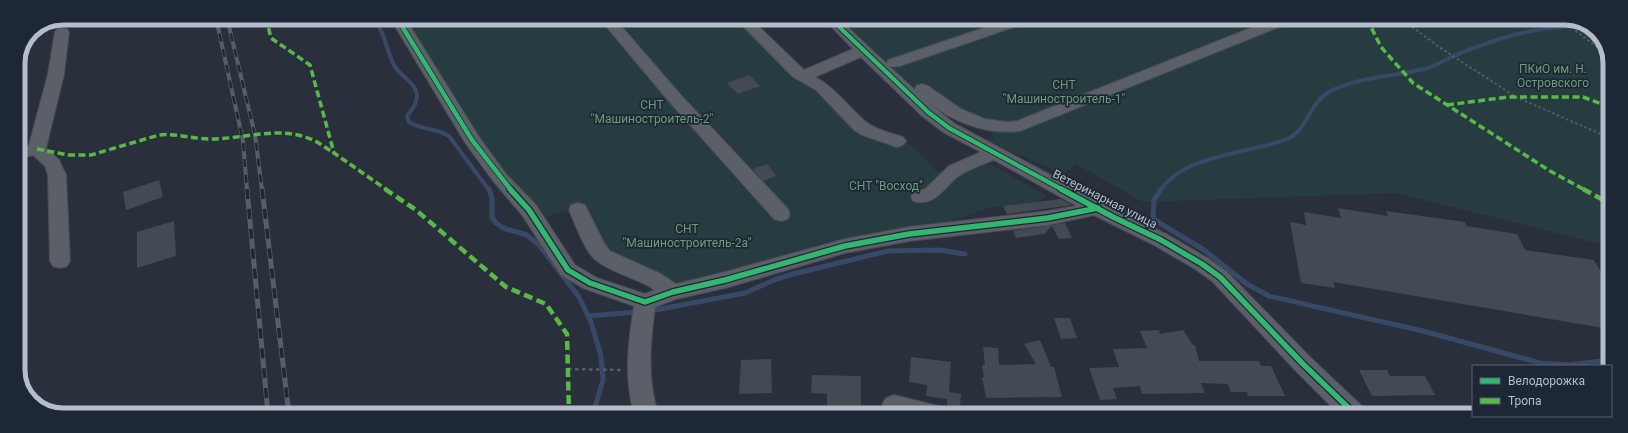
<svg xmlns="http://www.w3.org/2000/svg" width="1628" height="433" font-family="Roboto,sans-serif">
  <rect width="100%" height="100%" fill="#2a303b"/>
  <g fill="#273c41">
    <path d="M 405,18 L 750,19 L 802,71 L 814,74 L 860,122 L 878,132 C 899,127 924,158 937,172 L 973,159 L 985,162 L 1046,195 L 1042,200 L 1035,202 L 989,208 L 935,227 L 864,235 L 816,245 L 809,250 L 677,287 C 657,270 636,263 610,256 L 590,223 L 586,206 L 542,217 L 494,160 Z"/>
    <path d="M 841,19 L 1576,19 L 1599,34 L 1610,60 L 1609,246 L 1396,193 L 1143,202 L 1076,164 L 1064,174 L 988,141 L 994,135 L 938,110 Z"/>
  </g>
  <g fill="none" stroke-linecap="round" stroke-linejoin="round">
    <g stroke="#374966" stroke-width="4">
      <path d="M 373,18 C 385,32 386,50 394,65 C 400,76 415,82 417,94 C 418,103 412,109 407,116 L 409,122 C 421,130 436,128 449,136 L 489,190"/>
      <path d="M 1161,190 C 1184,154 1250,154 1287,139 C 1308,130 1309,103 1329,92 C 1359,76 1395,77 1428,68 C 1439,64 1450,57 1461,53 C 1507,35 1537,26 1587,26"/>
    </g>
    <g stroke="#374966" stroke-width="5">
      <path d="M 489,189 L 492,198 L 492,217 L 496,223 L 503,228 L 527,235 L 539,245 L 579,297 L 591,322 L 601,356 L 603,380 L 593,414"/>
      <path d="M 1161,189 L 1154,200 L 1153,219 L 1204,250 L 1247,284 L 1269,296 L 1423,331 L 1540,363 L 1569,365 L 1609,360"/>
      <path d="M 650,311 L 745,293 L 774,280 L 793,274 L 888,251 L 939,250 L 965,254"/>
      <path d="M 588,316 L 636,312"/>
    </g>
  </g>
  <g fill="#444a53">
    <path d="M 749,75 L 760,86 L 738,94 L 727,83 Z"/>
    <path d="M 767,164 L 776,176 L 763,181 L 753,169 Z"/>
    <path d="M 159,180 L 163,197 L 126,210 L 123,192 Z"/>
    <path d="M 1061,199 L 1072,205 L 1007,214 L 1003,206 Z"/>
    <path d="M 1338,208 L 1388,216 L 1386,211 L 1465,222 L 1466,226 L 1517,234 L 1525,250 L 1594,260 L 1609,287 L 1609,329 L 1333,282 L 1335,288 L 1301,283 L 1290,222 L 1306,225 L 1304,212 L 1341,218 Z"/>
    <path d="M 174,221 L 176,256 L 137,268 L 137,232 Z"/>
    <path d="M 1065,223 L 1072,238 L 1059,239 L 1052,226 L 1044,234 L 1016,238 L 1013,231 Z"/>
    <path d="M 1054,318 L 1070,318 L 1077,338 L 1061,339 Z"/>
    <path d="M 1159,330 L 1160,334 L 1183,330 L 1193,345 L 1195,345 L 1199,361 L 1259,361 L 1261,366 L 1271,366 L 1285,396 L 1248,396 L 1247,392 L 1231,392 L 1228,384 L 1201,383 L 1205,393 L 1142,394 L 1140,386 L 1113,388 L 1117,399 L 1100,400 L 1089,368 L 1119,367 L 1113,349 L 1147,348 L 1140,331 Z"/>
    <path d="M 1040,340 L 1051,367 L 1054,367 L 1062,397 L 986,398 L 982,377 L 984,377 L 982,365 L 985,365 L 983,347 L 998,348 L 999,365 L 1036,364 L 1024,344 Z"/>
    <path d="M 911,357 L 951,362 L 949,392 L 961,394 L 960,406 L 947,405 L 947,399 L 926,396 L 927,385 L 909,382 Z"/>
    <path d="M 771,359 L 772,393 L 739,394 L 741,360 Z"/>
    <path d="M 1359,370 L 1387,370 L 1390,376 L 1425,376 L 1435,395 L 1372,396 Z"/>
    <path d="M 812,375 L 861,376 L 861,414 L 827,414 L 827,394 L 811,393 Z"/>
  </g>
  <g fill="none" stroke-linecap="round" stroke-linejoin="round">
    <defs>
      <g id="street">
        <path d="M 390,18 L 405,18 L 479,137 L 506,174 L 536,205 L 575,265 L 597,278 L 645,294 L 655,290 C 637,278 614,274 597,261 C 585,253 575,223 569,210 L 571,205 L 578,203 L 585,205 L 604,243 L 610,251 L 661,274 L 676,284 L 725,272 L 845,239 L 909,227 L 1048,211 L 1077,206 L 994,160 C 984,164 972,168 962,174 C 945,184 937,208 913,201 L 911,197 L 913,193 L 925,189 L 949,166 L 981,152 L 943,132 L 922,116 L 861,57 L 815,77 C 836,88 848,107 866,122 C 876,130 891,133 903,137 L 906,141 L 903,145 L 897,147 L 891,145 L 862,135 L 854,130 L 816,90 L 793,77 L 736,19 L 751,19 L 804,70 L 853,49 L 824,19 L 839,19 L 887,64 L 888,60 L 1010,19 L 1031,19 L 1029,22 L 900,66 L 890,67 L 915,90 L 916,86 L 922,84 L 928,86 L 961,109 L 985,119 L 1007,122 L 1017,121 L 1273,19 L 1284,19 L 1286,22 L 1284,25 L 1020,131 C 985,135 953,122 925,100 L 955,124 L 1120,212 L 1168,235 L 1209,259 L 1227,272 L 1311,358 L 1364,408 L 1368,415 L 1340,415 L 1295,370 L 1213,282 L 1195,269 L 1154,245 L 1094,215 L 1048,225 L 909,241 L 845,253 L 725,288 L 676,299 L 655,307 C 650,344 647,377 658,414 L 634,414 C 624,377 628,344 634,306 L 583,288 L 561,275 L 522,215 L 494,182 L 466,144 Z"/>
        <path d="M 600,19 L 615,19 L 679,93 L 788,209 L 790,214 L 788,219 L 781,221 L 774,219 L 667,99 Z"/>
        <path d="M 62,28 L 67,29 L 69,32 L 64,74 L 46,148 L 59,160 L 66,175 L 70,261 L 67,266 L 60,268 L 53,266 L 50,261 L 48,175 L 45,166 L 33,155 L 18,159 L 18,147 L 29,145 L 48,74 L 55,32 L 57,29 Z"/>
        <path d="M 894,395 L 942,407 L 946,414 L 893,414 L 886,412 L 882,405 L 886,398 Z"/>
      </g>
    </defs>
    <use href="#street" stroke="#474b53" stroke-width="2"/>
    <g stroke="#585e65" stroke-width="2" stroke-dasharray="2.5 2.5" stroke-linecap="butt">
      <path d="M 1406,19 L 1411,26 L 1442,49 L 1516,97 L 1610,138"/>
      <path d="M 1566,19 L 1577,32 L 1607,54"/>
    </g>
    <path stroke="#585e65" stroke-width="2.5" stroke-dasharray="3.5 3.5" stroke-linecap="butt" d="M 568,369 L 621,370"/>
    <use href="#street" fill="#5b5f67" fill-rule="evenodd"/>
    <defs>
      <g id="rail-far1">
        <path d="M 216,18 L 243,141 L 247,190"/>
        <path d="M 227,18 L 255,135 L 262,190"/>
      </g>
      <g id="rail">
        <path d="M 247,189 L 268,414"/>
        <path d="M 262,189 L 289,414"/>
      </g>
    </defs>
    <use href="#rail-far1" stroke="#595e66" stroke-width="4"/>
    <use href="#rail" stroke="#595e66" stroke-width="5"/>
    <use href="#rail-far1" stroke="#1d2735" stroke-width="2.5" stroke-dasharray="8" stroke-linecap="butt"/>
    <use href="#rail" stroke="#1d2735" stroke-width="3.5" stroke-dasharray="10" stroke-linecap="butt"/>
    <g stroke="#58b947" stroke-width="3.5" stroke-dasharray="7 3.5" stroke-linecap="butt">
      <path d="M 266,18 L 271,38 L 310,65 L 334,153 L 387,190"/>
      <path d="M 1367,19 L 1381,47 L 1413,83 L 1550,171 L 1585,190"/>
      <path d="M 1447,105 L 1508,97 L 1583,97 L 1610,107"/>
      <path d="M 37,149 L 69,155 L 91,155 L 159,135 C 176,133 193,139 211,139 C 244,139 281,125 313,140 C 320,143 327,149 334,153"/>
    </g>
    <g stroke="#58b947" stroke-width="4.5" stroke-dasharray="9 4.5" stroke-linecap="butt">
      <path d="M 385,189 L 416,210 L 506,287 L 546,304 L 567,334 L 569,414"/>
      <path d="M 1583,189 L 1609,203"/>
    </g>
    <defs>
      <g id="cycleway-far1">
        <path d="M 397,18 L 472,140 L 511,190"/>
        <path d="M 831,19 L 928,112 L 949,128 L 1063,190"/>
      </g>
      <g id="cycleway">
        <path d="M 510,189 L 529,210 L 568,270 L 590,283 L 645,302 L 673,292 L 725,280 L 845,246 L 909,234 L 1048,218 L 1098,208"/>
        <path d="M 1061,189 L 1113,217 L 1161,240 L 1202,264 L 1220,277 L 1303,364 L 1356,415"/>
      </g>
    </defs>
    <use href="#cycleway-far1" stroke="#1d2735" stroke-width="6"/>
    <use href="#cycleway" stroke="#1d2735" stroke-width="8"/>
    <use href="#cycleway-far1" stroke="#33b770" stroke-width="4.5"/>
    <use href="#cycleway" stroke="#33b770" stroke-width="5.5"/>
  </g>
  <g text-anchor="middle" stroke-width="3.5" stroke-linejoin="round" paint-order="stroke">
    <g font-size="12" fill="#6b9d77" stroke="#1d2735">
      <text x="1553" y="73">ПКиО им. Н.<tspan x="1553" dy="14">Островского</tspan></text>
      <text x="1064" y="89">СНТ<tspan x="1064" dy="14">"Машиностроитель-1"</tspan></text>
      <text x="652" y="109">СНТ<tspan x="652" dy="14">"Машиностроитель-2"</tspan></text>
      <text x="886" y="190">СНТ "Восход"</text>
      <text x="687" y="233">СНТ<tspan x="687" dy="14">"Машиностроитель-2а"</tspan></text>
    </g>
    <g font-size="12" fill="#b5bdcb" stroke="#1d2735">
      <text transform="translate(1105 199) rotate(27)" y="4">Ветеринарная улица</text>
    </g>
  </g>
  <path d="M0 0H1628V433H0ZM63 25H1565A38 38 0 0 1 1603 63V370A38 38 0 0 1 1565 408H63A38 38 0 0 1 25 370V63A38 38 0 0 1 63 25Z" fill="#1d2735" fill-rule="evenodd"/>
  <path fill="none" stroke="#b5bdcb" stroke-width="5" d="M63 25H1565A38 38 0 0 1 1603 63V370A38 38 0 0 1 1565 408H63A38 38 0 0 1 25 370V63A38 38 0 0 1 63 25Z"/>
  <rect x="1472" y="365" width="140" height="52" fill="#1d2735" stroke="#5a6371"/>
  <rect x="1480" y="378" width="20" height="6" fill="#33b770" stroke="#5a6371"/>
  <text x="1508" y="385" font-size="12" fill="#b5bdcb">Велодорожка</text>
  <rect x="1480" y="398" width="20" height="6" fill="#58b947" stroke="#5a6371"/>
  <text x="1508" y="405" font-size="12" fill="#b5bdcb">Тропа</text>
</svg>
